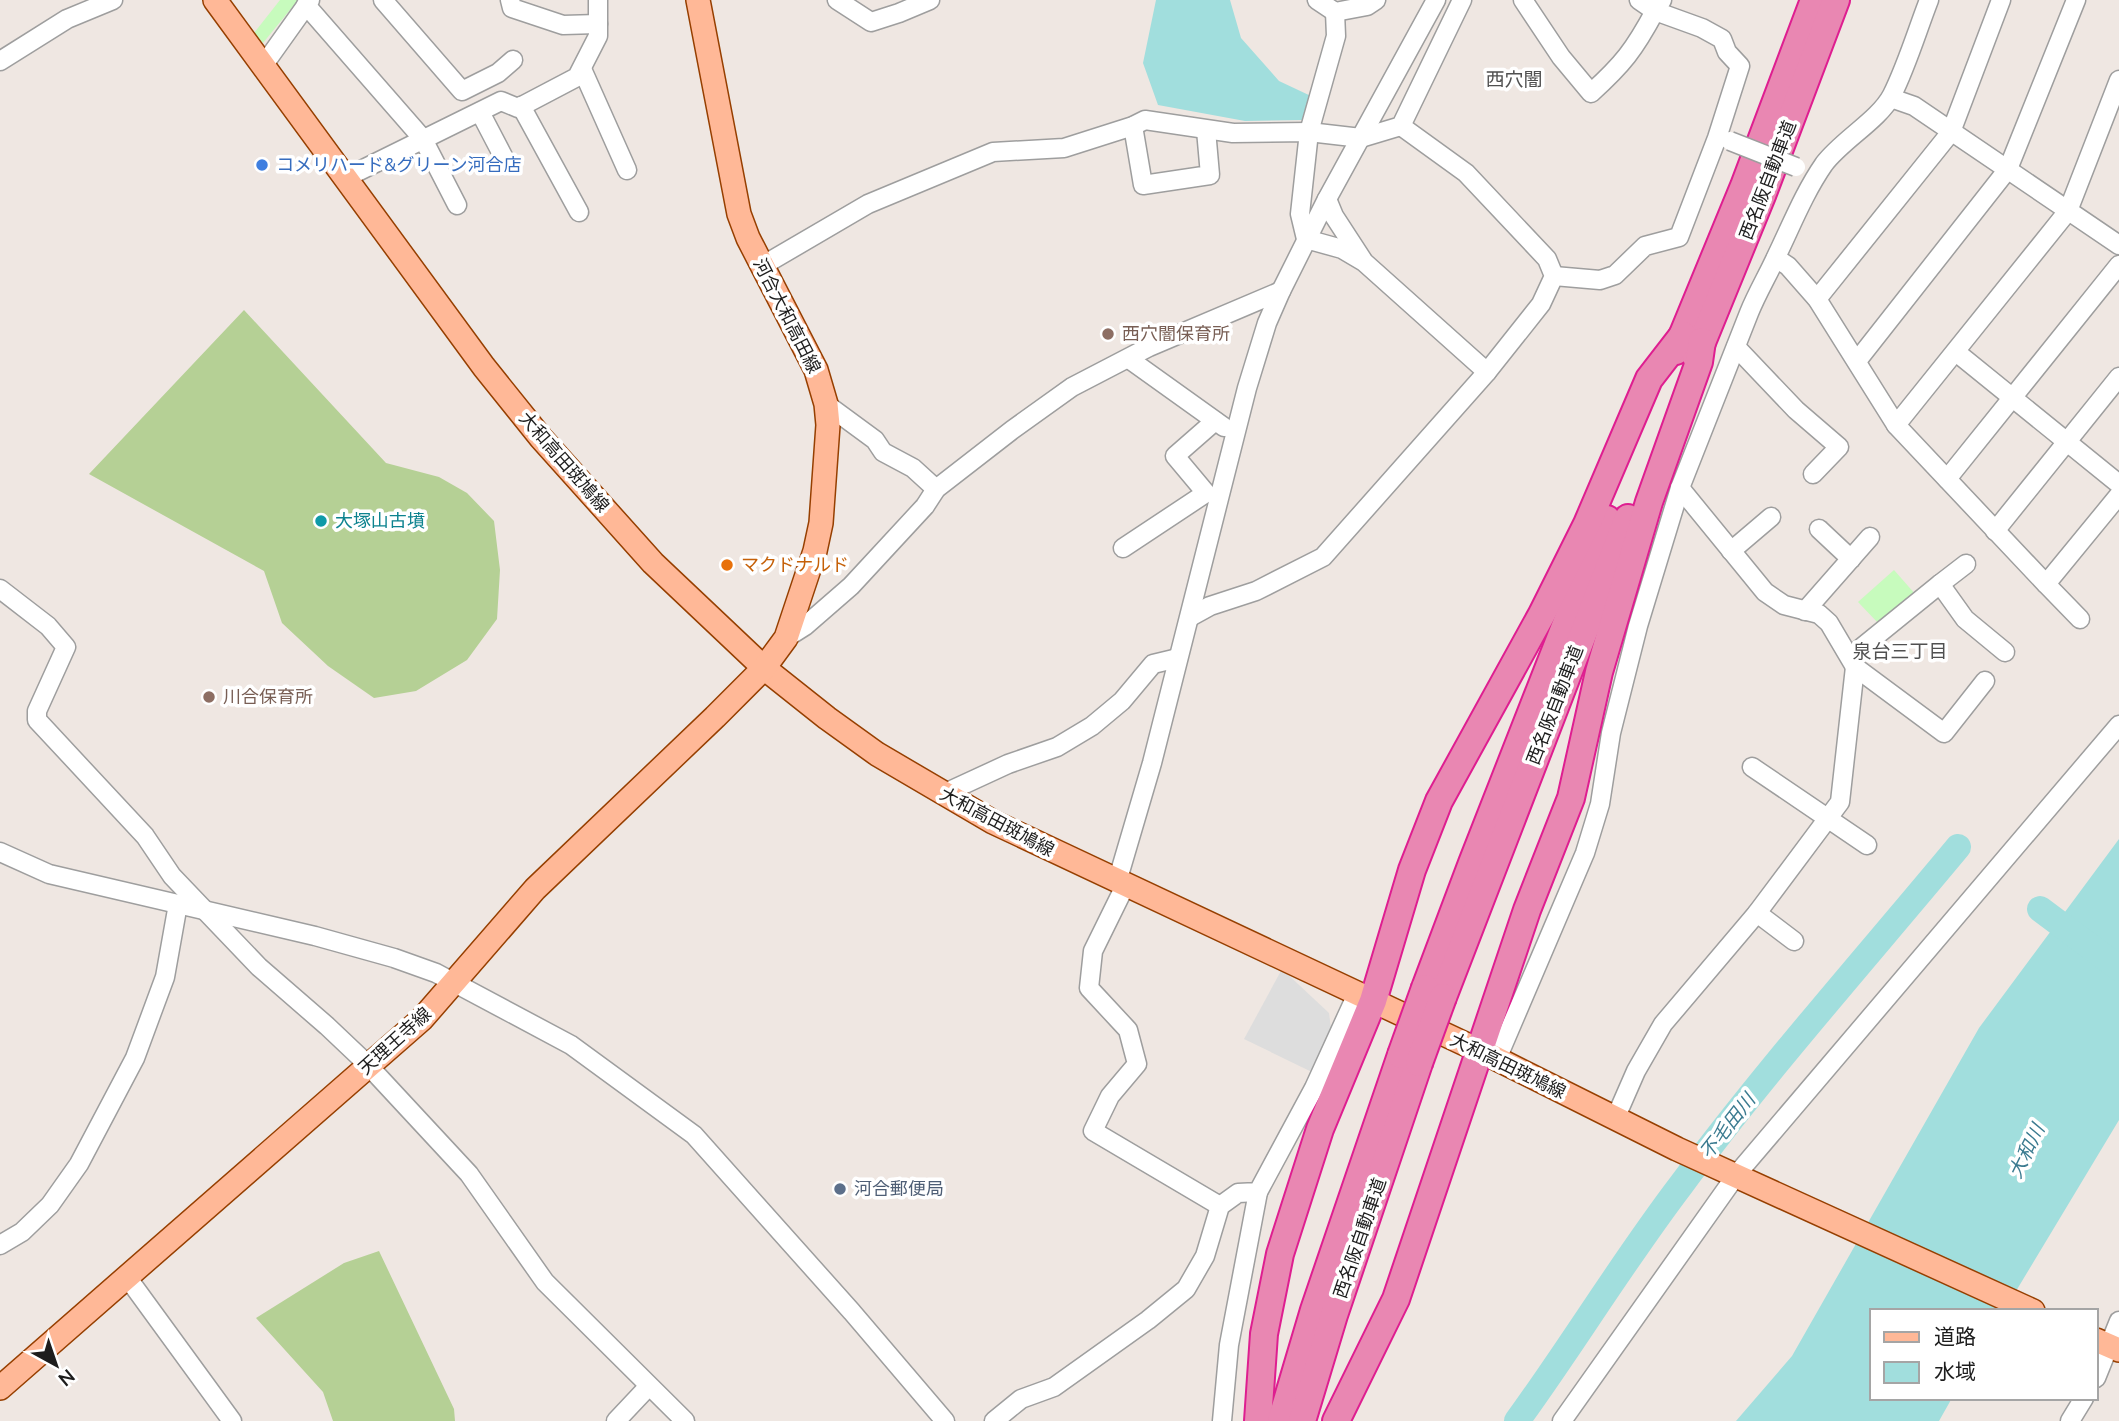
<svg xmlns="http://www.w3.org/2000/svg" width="2119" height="1421" font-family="'Nunito Sans','Noto Sans JP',sans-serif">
  <rect width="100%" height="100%" fill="#efe7e2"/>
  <g fill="#b5d095">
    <path d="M 244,310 L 386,463 L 439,477 L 467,493 L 494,521 L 500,570 L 497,619 L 467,660 L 416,691 L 374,698 L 328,666 L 282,623 L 264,571 L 89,474 Z"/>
    <path d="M 379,1251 L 454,1409 L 455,1421 L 333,1421 L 323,1392 L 256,1318 L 344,1263 Z"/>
  </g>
  <g fill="#c7fbbd">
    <path d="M 280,0 L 298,0 L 263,43 L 254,33 Z"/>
    <path d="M 1894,570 L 1916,595 L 1879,624 L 1858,602 Z"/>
  </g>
  <path fill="#ddd" d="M 1282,969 L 1329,1013 L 1332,1036 L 1316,1074 L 1244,1039 Z"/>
  <g fill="#a1dedd">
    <path d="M 1156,0 L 1230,0 L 1241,38 L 1279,81 L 1313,97 L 1304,120 L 1245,121 L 1158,105 L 1143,63 Z"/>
    <path d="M 2119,839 L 2119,1120 L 2004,1311 L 1872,1311 L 1872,1398 L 1952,1398 L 1939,1421 L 1736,1421 L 1792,1356 L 1979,1028 Z"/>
  </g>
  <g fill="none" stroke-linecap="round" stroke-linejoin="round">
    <g stroke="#a1dedd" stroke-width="26">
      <path d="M 2040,909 L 2119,968"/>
      <path d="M 1517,1421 C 1573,1344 1623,1261 1681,1185 C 1768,1068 1865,959 1958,847"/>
    </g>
    <defs>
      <g id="minor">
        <path d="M 383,0 L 462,91 L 498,73 L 513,60"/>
        <path d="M 510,0 L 512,8 L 563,25 L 598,24"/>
        <path d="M 837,0 L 871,22 L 899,13 L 930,0"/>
        <path d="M 1317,0 L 1335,12 L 1367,6 L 1376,0"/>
        <path d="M 1523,0 L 1561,57 L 1591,93 C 1623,64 1634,50 1655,11 L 1702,28 L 1722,39 L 1727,52 L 1740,66 L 1717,138 L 1679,237 L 1645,246 L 1615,275 L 1600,280 L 1554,276"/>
        <path d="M 1639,0 L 1655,11 L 1662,0"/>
        <path d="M 306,5 L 423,139 L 457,205"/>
        <path d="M 1335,12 L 1336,36 L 1309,132 L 1300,214 L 1306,239 L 1342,249 L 1364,262 L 1487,372"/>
        <path d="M 0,61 L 67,19 L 113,0"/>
        <path d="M 263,66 L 310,0"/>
        <path d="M 582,69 L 627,170"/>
        <path d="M 1891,98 L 1914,106 L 2119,245"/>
        <path d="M 521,106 L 579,212"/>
        <path d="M 480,112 L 504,158"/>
        <path d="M 1133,126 L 1143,185 L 1210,175 L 1206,130"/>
        <path d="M 345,178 L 501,101 L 518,108 L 577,77 L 598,36 L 598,0"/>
        <path d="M 1327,199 L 1334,216 L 1362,259"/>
        <path d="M 1776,258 L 1788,266 L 1817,299 L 1896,425 L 2046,584 L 2119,495"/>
        <path d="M 762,266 L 868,204 L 993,152 L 1064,148 L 1133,126 L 1145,120 L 1233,133 L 1309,132 L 1361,138 L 1401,126 L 1462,0"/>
        <path d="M 1817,299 L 1951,132 L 2001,0"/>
        <path d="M 1736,347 L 1796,410 L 1839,447 L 1813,474"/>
        <path d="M 1956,352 L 2119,484"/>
        <path d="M 1129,359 L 1224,427"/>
        <path d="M 1857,361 L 2008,169 L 2076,0"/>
        <path d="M 826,404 L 875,440 L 883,452 L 913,468 L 936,489"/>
        <path d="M 1896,425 L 2068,211 L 2119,80"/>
        <path d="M 1947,479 L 2119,265"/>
        <path d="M 1680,488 L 1765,592 L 1784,605 L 1819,614 L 1829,623 L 1855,667 L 1944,733 L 1985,681"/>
        <path d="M 1819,529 L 1851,559"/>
        <path d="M 1995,531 L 2119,377"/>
        <path d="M 1123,548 L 1206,493 L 1175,456 L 1215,421"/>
        <path d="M 1731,551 L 1771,517"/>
        <path d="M 1940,584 L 1966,564"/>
        <path d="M 2046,584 L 2080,619"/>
        <path d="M 0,589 L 48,626 L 66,647 L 37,711 L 37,720 L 145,836 L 172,876 L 259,967 L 327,1026 L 365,1062 L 469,1174 L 545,1282 L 685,1421"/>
        <path d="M 1805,611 L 1870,537"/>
        <path d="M 1190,617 L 1210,606 L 1256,591 L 1323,557 L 1487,372 L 1541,304 L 1554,276 L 1547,259 L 1466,173 L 1401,126"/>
        <path d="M 786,638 L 805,626 L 851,586 L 925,506 L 936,489 L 1012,430 L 1072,387 L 1149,347 L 1281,291"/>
        <path d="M 1850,657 L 1940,584 L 1965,619 L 2005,652"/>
        <path d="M 1752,767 L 1867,845"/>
        <path d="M 943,794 L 1008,764 L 1057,747 L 1092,726 L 1122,701 L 1153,664 L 1178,658"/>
        <path d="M 0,852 L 49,874 L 315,936 L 394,958 L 436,973 L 571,1045 L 694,1135 L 852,1312 L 945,1421"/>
        <path d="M 1117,882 L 1152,763 L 1247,388 L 1267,323 L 1281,291 L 1327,199 L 1436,0"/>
        <path d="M 1125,886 L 1093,951 L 1089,988 L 1128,1030 L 1137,1064 L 1110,1096 L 1093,1131 L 1220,1206"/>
        <path d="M 1757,913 L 1794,941"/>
        <path d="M 1497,1059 L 1585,853 L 1600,804 L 1611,733 L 1638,626 L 1680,488 L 1749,313 C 1757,293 1768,275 1777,255 C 1792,224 1804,193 1824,164 C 1842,140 1879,120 1892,95 C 1907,65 1917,31 1929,0"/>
        <path d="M 1615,1119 L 1636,1071 L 1663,1024 L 1757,913 L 1840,802 L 1855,667"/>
        <path d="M 0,1245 L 22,1232 L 50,1205 L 79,1164 L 135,1058 L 165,977 L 178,904"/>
        <path d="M 127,1277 L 232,1421"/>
        <path d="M 2096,1378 L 2119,1321"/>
        <path d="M 616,1421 L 648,1387"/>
        <path d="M 994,1421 L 1021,1399 L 1054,1387 L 1148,1320 L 1186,1289 L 1205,1256 L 1220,1206 L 1238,1193 L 1258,1192 L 1314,1088 L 1357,994"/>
        <path d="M 1222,1421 L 1229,1345 L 1258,1192"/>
        <path d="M 1562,1421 L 1737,1174 L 2119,725"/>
        <path d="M 2070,1421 L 2084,1398"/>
      </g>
      <g id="major">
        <path d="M 215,0 L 484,367 L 541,438 L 653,563 L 764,668 L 827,718 L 877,754 L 993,822 L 1497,1059 L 1677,1149 L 2033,1311"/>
        <path d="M 2096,1340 L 2119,1350"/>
        <path d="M 0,1388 L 422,1019 L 535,889 L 715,717 L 764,668 L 786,638 L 815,551 L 821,523 L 828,425 L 826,404 L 816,370 L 748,238 L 739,214 L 698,0"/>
      </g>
      <g id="highway">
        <path d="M 1676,351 L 1744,186 L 1814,0"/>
        <path d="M 1696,357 L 1763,193 L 1836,0"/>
        <path d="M 1425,988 L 1472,863 L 1607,519"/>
        <path d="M 1443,997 L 1628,518"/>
        <path d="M 1258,1421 L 1264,1334 L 1280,1254 L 1320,1129 L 1373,1001 L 1412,870 L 1439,801 L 1542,614 L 1587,524 L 1649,379 L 1683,335"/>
        <path d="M 1281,1421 L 1314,1310 L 1401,1055"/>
        <path d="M 1302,1421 L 1334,1315 L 1419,1063"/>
        <path d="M 1336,1421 L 1396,1299 L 1527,910 L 1571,798 L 1599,672 L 1649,502 L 1699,362 L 1702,341"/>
      </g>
    </defs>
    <use href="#minor" stroke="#9e9e9e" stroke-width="21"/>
    <use href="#major" stroke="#963f00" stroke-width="26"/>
    <use href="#highway" stroke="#de1e90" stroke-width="30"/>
    <use href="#minor" stroke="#fff" stroke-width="18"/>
    <use href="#major" stroke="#ffb897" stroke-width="23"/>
    <use href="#highway" stroke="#e987b2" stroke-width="26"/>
    <defs>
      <path id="minor-bridge" d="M 1730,141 L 1796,167"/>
      <g id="highway-bridge">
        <path d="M 1401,1055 L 1425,988"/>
        <path d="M 1419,1063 L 1443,997"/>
      </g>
    </defs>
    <use href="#minor-bridge" stroke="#9e9e9e" stroke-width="21" stroke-linecap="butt"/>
    <use href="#highway-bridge" stroke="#de1e90" stroke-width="30" stroke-linecap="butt"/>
    <use href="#minor-bridge" stroke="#fff" stroke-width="18"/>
    <use href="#highway-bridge" stroke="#e987b2" stroke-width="26"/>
  </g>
  <circle fill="#3f7fe0" stroke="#fff" stroke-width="2.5" cx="262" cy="165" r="7"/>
  <g fill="#8d6e63" stroke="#fff" stroke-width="2.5">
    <circle cx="1108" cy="334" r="7"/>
    <circle cx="209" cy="697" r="7"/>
  </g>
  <circle fill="#0f9aa8" stroke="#fff" stroke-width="2.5" cx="321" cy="521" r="7"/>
  <circle fill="#e8710a" stroke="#fff" stroke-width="2.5" cx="727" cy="565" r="7"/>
  <circle fill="#5c6f8a" stroke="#fff" stroke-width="2.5" cx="840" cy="1189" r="7"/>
  <g text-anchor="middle" stroke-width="7" stroke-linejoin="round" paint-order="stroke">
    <g font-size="18" fill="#366cbe" stroke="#fff" text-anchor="start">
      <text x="276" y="171">コメリハード&amp;グリーン河合店</text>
    </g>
    <g font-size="18" fill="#1d1d1d" stroke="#fff">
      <text transform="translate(1768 180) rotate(-69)" y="6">西名阪自動車道</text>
      <text transform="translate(787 316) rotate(63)" y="6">河合大和高田線</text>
      <text transform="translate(564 462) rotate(49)" y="6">大和高田斑鳩線</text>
      <text transform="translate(1555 705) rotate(-69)" y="6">西名阪自動車道</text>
      <text transform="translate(997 822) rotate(28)" y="6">大和高田斑鳩線</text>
      <text transform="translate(395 1041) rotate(-42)" y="6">天理王寺線</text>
      <text transform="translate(1508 1066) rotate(26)" y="6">大和高田斑鳩線</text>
      <text transform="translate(1360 1238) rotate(-71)" y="6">西名阪自動車道</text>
    </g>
    <g font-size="18" fill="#785e54" stroke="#fff" text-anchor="start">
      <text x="1122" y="340">西穴闇保育所</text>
      <text x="223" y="703">川合保育所</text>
    </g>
    <g font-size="18" fill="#0d838f" stroke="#fff" text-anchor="start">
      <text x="335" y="527">大塚山古墳</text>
    </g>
    <g font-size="18" fill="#c56008" stroke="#fff" text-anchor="start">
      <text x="741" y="571">マクドナルド</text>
    </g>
    <g font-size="18" fill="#4e5e75" stroke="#fff" text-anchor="start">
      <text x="854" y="1195">河合郵便局</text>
    </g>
    <g font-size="19" fill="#505050" stroke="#fff">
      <text x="1514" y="86">西穴闇</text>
      <text x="1900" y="658">泉台三丁目</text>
    </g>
    <g font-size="19" font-style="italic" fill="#3b7b90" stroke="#fff">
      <text transform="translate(1727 1126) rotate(-52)" y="7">不毛田川</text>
      <text transform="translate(2026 1151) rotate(-64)" y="7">大和川</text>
    </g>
  </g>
  <rect x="1870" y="1309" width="228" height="91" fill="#ffffff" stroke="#a5a5a5" stroke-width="2"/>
  <rect x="1884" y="1332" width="35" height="10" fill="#ffb897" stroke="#a5a5a5" stroke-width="2"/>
  <text x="1934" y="1344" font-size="21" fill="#1d1d1d">道路</text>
  <rect x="1884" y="1362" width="35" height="21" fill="#a1dedd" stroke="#a5a5a5" stroke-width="2"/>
  <text x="1934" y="1379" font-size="21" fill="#1d1d1d">水域</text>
  <g transform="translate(56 1365) rotate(140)" stroke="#ffffff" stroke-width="5" paint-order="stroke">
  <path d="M0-5L12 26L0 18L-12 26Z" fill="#1d1d1d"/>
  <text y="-10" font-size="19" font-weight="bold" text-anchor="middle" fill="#1d1d1d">N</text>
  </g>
</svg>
